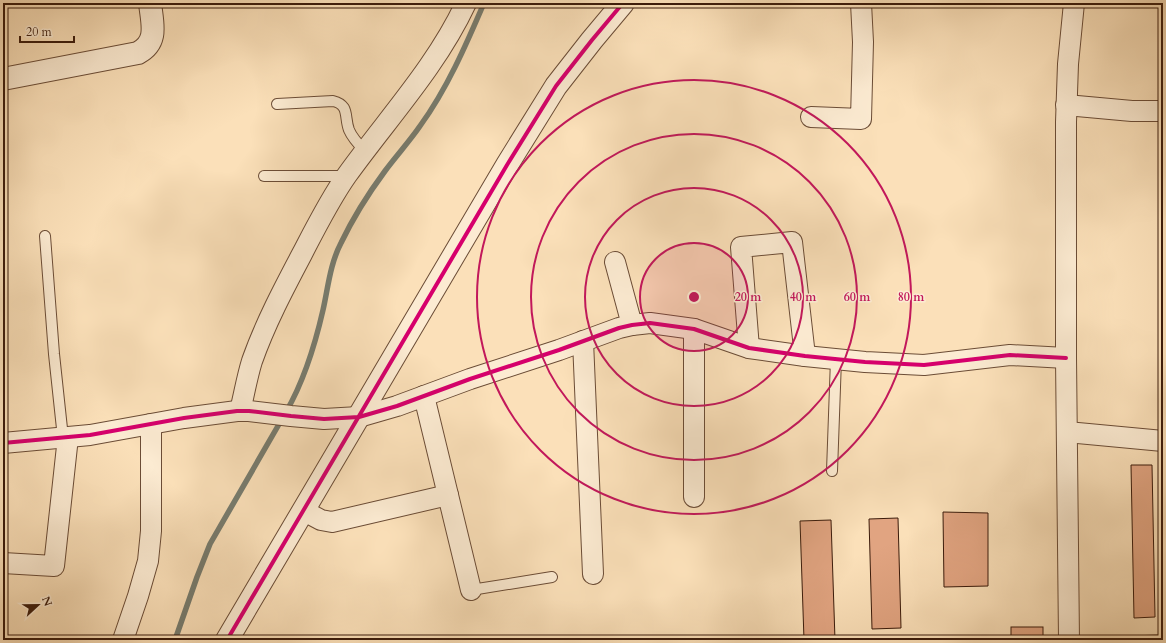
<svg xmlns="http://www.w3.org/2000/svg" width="1166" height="643" font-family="Cardo,serif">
  <rect width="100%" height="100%" fill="#fbe0b9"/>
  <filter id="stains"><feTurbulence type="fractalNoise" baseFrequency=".005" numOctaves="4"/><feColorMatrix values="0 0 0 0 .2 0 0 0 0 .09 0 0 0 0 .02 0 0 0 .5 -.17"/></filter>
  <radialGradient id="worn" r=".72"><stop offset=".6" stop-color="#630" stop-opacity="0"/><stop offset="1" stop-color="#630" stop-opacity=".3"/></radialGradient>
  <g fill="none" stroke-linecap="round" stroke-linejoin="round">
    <g stroke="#777c6f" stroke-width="5.5">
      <path d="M 286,412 C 304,381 315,345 323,310 C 328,288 330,264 341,243 C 353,218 368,194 385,171 C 396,156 409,142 420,126 C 447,89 466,45 484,3"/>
      <path d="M 175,640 L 197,577 L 210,544 L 282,419"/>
    </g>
  </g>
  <g fill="#e1a481" stroke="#3b1b0b">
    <path d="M 1131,465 L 1152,465 L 1155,617 L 1134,618 Z"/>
    <path d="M 943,512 L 988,513 L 988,586 L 944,587 Z"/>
    <path d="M 898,518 L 901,628 L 872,629 L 869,519 Z"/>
    <path d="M 831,520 L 835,640 L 804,640 L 800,521 Z"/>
    <rect x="1011" y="627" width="32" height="13"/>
    <path d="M 1163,635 L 1163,640 L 1126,640 L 1126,636 Z"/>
  </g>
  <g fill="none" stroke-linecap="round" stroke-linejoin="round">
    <defs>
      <g id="service">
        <path d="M 277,104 L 333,101 C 350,105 344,117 349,130 C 352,137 359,145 365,151"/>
        <path d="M 264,176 L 346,176"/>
        <path d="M 45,236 L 54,354 L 63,438"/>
        <path d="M 832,471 L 836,359"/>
        <path d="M 471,590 L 552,577"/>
      </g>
      <g id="minor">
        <path d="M 1066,105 L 1132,111 L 1163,111"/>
        <path d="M 811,117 L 861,119 L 863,42 L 861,3"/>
        <path d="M 615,262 L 632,325"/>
        <path d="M 583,341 L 593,574"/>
        <path d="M 749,348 L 741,247 L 792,242 L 805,356"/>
        <path d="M 424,396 L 471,590"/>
        <path d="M 240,411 C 244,395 247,377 252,361 C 265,324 284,288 302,254 C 316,227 330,199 347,175 C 388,118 436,67 466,3"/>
        <path d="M 1067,432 L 1163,441"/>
        <path d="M 3,443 L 90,435 L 184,418 L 237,411 L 249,411 L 291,416 L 324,419 L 359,417 L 397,406 L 470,379 L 559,350 L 619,328 L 632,325 L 650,323 L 694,329 L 749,348 L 805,356 L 865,362 L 924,365 L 1010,355 L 1066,358"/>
        <path d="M 694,497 L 694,329"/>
        <path d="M 304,511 L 321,520 L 332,522 L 448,495"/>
        <path d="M 3,563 L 54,566 L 68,437"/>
        <path d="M 123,640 L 138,596 L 148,561 L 151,531 L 151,424"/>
        <path d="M 1069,640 L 1066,358 L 1066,122 L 1068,64 L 1074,3"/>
      </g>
      <g id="tertiary">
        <path d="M 3,79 L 138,53 C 159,42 152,23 150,3"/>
        <path d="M 227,640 L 507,165 L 556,86 L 592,40 L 623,3"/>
      </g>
    </defs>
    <use href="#service" stroke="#6b4c36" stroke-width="12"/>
    <use href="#minor" stroke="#6b4c36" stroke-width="22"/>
    <use href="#tertiary" stroke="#6b4c36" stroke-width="24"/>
    <use href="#service" stroke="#fcebd2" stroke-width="10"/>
    <use href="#minor" stroke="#fcebd2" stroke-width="20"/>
    <use href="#tertiary" stroke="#fcebd2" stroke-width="22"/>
    <defs>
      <g id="cycleway">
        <path d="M 3,443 L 90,435 L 184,418 L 237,411 L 249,411 L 291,416 L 324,419 L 359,417 L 397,406 L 470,379 L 559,350 L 619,328 L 632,325 L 650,323 L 694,329 L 749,348 L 805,356 L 865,362 L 924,365 L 1010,355 L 1066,358"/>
        <path d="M 227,640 L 507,165 L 556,86 L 592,40 L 623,3"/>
      </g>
    </defs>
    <use href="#cycleway" stroke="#fcebd2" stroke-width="6"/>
    <use href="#cycleway" stroke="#d6006c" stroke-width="4"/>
  </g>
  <circle cx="694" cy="297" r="54" fill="#c2185b" fill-opacity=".12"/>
  <g fill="none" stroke="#c2185b" stroke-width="2">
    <circle cx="694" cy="297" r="54"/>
    <circle cx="694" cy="297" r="109"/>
    <circle cx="694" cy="297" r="163"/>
    <circle cx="694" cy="297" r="217"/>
  </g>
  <circle cx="694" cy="297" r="6" fill="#c2185b" stroke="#fcebd2" stroke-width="2"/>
  <g font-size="12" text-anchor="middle" font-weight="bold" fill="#c2185b" stroke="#fcebd2" stroke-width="3" stroke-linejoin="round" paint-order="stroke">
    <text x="748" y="301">20 m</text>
    <text x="803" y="301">40 m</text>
    <text x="857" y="301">60 m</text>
    <text x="911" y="301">80 m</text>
  </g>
  <rect width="1166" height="643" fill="none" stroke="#fbe0b9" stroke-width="16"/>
  <rect x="4" y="4" width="1158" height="635" fill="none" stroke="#3b1b0b" stroke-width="2"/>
  <rect x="8" y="8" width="1150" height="627" fill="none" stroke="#3b1b0b"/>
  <g transform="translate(38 605) rotate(68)" stroke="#fcebd2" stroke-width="3" paint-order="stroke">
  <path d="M0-3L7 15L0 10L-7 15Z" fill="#3b1b0b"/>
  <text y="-6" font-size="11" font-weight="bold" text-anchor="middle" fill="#3b1b0b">N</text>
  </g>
  <path d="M20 36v6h54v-6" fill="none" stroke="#3b1b0b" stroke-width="2"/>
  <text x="26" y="36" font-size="12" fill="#3b1b0b" stroke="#fcebd2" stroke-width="3" paint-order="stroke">20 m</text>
  <rect width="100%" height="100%" filter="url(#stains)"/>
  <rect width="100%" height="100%" fill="url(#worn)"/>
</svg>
